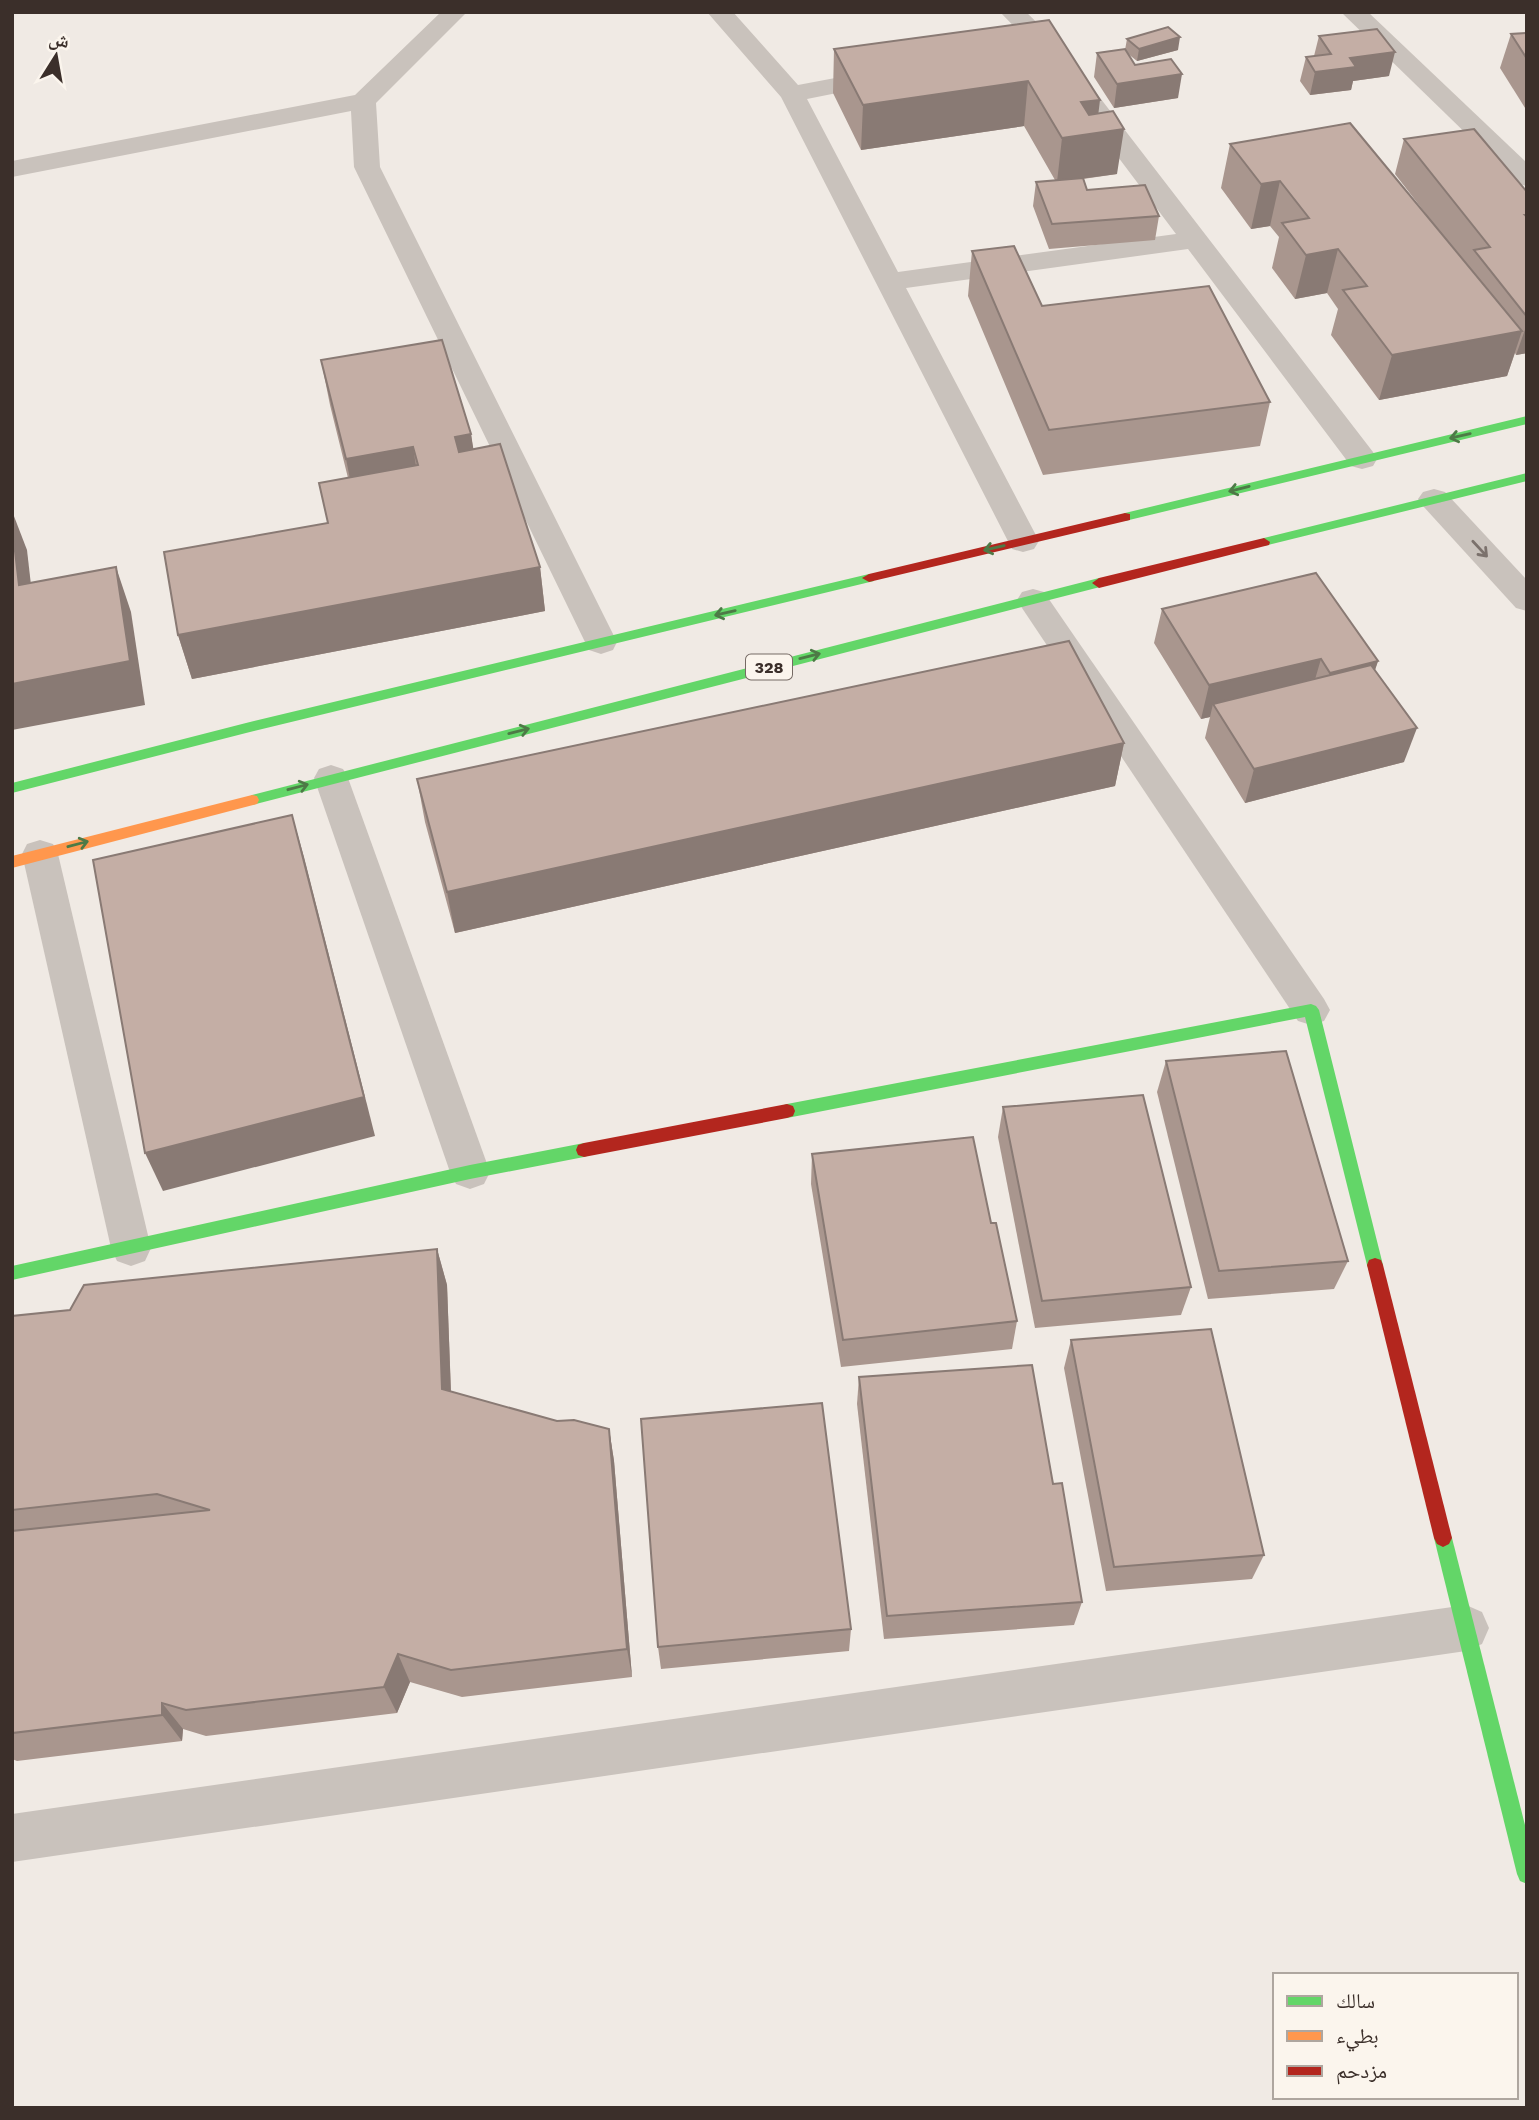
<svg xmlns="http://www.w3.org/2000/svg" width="1539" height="2120" font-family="'Work Sans','Noto Naskh Arabic',sans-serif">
  <rect width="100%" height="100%" fill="#f0eae4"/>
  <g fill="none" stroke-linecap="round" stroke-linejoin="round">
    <g fill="#c9c2bc" fill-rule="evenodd">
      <path d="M 441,12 L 467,12 L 376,103 L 380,167 L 617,642 L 613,650 L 601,654 L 589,650 L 585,642 L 354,167 L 351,111 L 12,177 L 12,161 L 355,95 Z"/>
      <path d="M 707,12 L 733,12 L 798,85 L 883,69 L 892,72 L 896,77 L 892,82 L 807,99 L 898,272 L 1176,234 L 1039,52 L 1000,12 L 1026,12 L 1057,42 L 1373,452 L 1377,459 L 1373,466 L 1362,469 L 1351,466 L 1188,249 L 906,288 L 1039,541 L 1034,549 L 1023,552 L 1012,549 L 781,97 Z"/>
      <path d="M 1341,12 L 1368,12 L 1527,163 L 1527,186 L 1518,184 Z"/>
      <path d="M 1434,489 L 1445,492 L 1527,580 L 1527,611 L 1516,608 L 1423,506 L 1418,499 L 1423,492 Z"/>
      <path d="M 1033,589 L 1044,592 L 1324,999 L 1330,1010 L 1324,1021 L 1311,1025 L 1298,1021 L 1022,608 L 1017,600 L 1022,592 Z"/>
      <path d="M 331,765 L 343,769 L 348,778 L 490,1172 L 484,1184 L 470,1189 L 456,1184 L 450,1172 L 314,778 L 319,769 Z"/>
      <path d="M 40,840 L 53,844 L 58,854 L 151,1248 L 145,1261 L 131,1266 L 117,1261 L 111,1248 L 22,854 L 27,844 Z"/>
      <path d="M 1466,1605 L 1482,1612 L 1489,1628 L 1482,1644 L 1466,1651 L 12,1862 L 12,1814 Z"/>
    </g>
    <g fill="#63d668" fill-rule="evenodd">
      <path d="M 1527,416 L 1527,424 L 1125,521 L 1119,517 L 1125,513 Z"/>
      <path d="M 1527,473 L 1527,481 L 1264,546 L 1258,542 L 1264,538 Z"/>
      <path d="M 869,574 L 874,575 L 874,581 L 246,733 L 12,793 L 12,783 L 246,723 Z"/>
      <path d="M 1099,578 L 1104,580 L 1104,586 L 252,805 L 245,800 L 252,795 Z"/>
      <path d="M 1311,1004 L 1316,1006 L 1319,1010 L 1383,1265 L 1381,1270 L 1375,1272 L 1369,1270 L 1367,1265 L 1305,1017 L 787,1118 L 781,1116 L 779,1111 L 781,1106 L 787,1104 Z"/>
      <path d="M 584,1143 L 590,1145 L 592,1150 L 590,1155 L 584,1157 L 470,1179 L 12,1280 L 12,1266 L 470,1165 Z"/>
      <path d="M 1443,1529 L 1449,1532 L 1452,1538 L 1527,1833 L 1527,1884 L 1520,1881 L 1517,1874 L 1434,1538 L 1437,1532 Z"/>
    </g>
    <path fill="#ff974d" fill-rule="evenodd" d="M 252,795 L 257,796 L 259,800 L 257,804 L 12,868 L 12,856 Z"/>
    <g fill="#b3261e" fill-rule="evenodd">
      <path d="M 1125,513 L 1130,514 L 1130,520 L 869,582 L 862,578 L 869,574 Z"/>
      <path d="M 1264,538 L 1270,542 L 1269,545 L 1099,588 L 1092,583 L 1099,578 Z"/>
      <path d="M 787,1104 L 793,1106 L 795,1111 L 793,1116 L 787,1118 L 584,1157 L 578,1155 L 576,1150 L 578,1145 L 584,1143 Z"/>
      <path d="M 1375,1258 L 1381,1260 L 1383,1265 L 1452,1538 L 1449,1544 L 1443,1547 L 1437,1544 L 1434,1538 L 1367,1265 L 1369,1260 Z"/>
    </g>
  </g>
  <g fill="#a9968e">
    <path d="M 1049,20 L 1098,113 L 1117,174 L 1083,179 L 1087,190 L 1159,216 L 1155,240 L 1049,249 L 1033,206 L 1036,182 L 1055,180 L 1024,126 L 861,150 L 833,93 L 834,49 Z"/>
    <path d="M 1527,33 L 1527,111 L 1500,68 L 1511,34 Z"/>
    <path d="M 1319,36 L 1389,76 L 1353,81 L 1351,90 L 1310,95 L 1300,81 L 1306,57 L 1314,56 Z"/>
    <path d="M 1127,39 L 1178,50 L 1137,61 L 1127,53 L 1135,65 L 1178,98 L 1114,108 L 1094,77 L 1097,53 L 1125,50 Z"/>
    <path d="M 1404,139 L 1527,192 L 1527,353 L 1516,355 L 1515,353 L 1507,376 L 1379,400 L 1331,335 L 1338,309 L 1327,293 L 1295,299 L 1272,268 L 1279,237 L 1270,226 L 1251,229 L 1221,188 L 1230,144 L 1426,214 L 1395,174 Z"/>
    <path d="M 972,251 L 1042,306 L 1270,402 L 1260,446 L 1043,475 L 968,296 Z"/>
    <path d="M 321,360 L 471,434 L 473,449 L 540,567 L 545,611 L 192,679 L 178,635 L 328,523 L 348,478 L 330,405 Z"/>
    <path d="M 1162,609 L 1378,661 L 1375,670 L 1404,762 L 1245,803 L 1205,738 L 1210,717 L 1201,719 L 1154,643 Z"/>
    <path d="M 1124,743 L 1115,786 L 455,933 L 425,822 L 417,779 Z"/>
    <path d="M 1166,1061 L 1348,1261 L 1334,1289 L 1208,1299 L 1157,1092 Z"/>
    <path d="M 1003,1107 L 1191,1287 L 1181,1315 L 1035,1328 L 998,1137 Z"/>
    <path d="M 812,1154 L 991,1223 L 1017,1321 L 1012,1349 L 841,1367 L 811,1184 Z"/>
    <path d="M 437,1249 L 447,1285 L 451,1392 L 557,1421 L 609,1429 L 614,1461 L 632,1677 L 462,1697 L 410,1682 L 397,1713 L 206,1736 L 183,1729 L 182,1741 L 17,1761 L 12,1759 L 12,1316 L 70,1310 Z"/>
    <path d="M 1071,1340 L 1264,1555 L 1252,1579 L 1106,1591 L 1064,1368 Z"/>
    <path d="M 859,1377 L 1053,1484 L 1082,1602 L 1074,1625 L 884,1639 L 857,1404 Z"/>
    <path d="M 851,1629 L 849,1651 L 661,1669 L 658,1647 Z"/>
  </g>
  <g fill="#897a74">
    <path d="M 1180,37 L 1178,50 L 1137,61 L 1139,49 Z"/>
    <path d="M 1395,52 L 1389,76 L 1353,81 L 1351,90 L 1310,95 L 1315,72 L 1350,58 Z"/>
    <path d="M 1182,74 L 1178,98 L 1114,108 L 1117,84 Z"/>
    <path d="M 1028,81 L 1024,126 L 861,150 L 863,105 Z"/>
    <path d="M 1100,100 L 1096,133 L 1124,129 L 1117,174 L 1057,182 L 1062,138 L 1081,102 Z"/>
    <path d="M 1280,181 L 1270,226 L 1251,229 L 1261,184 Z"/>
    <path d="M 1338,249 L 1327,293 L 1295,299 L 1306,255 Z"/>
    <path d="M 1527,324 L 1527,353 L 1516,355 Z"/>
    <path d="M 1522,331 L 1507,376 L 1379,400 L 1392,355 Z"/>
    <path d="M 471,434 L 478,478 L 462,481 L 455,437 Z"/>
    <path d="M 413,447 L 420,492 L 355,504 L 346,459 Z"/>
    <path d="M 12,511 L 27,550 L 36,629 L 19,585 L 12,526 Z"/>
    <path d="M 116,567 L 131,612 L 145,705 L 12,730 L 12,684 Z"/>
    <path d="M 540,567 L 545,611 L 192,679 L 178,635 Z"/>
    <path d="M 1321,659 L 1311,693 L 1213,704 L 1210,717 L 1201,719 L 1209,685 Z"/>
    <path d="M 1378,661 L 1366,696 L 1320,707 L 1330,673 Z"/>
    <path d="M 1417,728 L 1404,762 L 1245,803 L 1254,769 Z"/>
    <path d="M 1124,743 L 1115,786 L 455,933 L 447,892 Z"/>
    <path d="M 292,815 L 304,857 L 375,1136 L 163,1191 L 145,1153 Z"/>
    <path d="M 437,1249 L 447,1285 L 452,1423 L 442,1389 Z"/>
    <path d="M 609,1429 L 614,1461 L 632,1677 L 627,1649 Z"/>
    <path d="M 398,1654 L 410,1682 L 397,1713 L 384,1687 Z"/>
    <path d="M 162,1703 L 183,1729 L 182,1741 L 162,1715 Z"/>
  </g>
  <g fill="#c4aea5" stroke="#897a74" stroke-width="2">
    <path d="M 1049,20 L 1100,100 L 1081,102 L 1089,115 L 1113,111 L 1124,129 L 1062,138 L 1028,81 L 863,105 L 834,49 Z"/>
    <path d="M 1168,27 L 1180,37 L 1139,49 L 1127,39 Z"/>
    <path d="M 1377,29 L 1395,52 L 1350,58 L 1356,67 L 1315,72 L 1306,57 L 1331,54 L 1319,36 Z"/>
    <path d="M 1527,33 L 1527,59 L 1511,34 Z"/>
    <path d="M 1125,49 L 1135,65 L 1171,59 L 1182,74 L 1117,84 L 1097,53 Z"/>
    <path d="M 1350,123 L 1522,331 L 1392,355 L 1343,290 L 1367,286 L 1338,249 L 1306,255 L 1282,223 L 1309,218 L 1280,181 L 1261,184 L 1230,144 Z"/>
    <path d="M 1474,129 L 1527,192 L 1527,215 L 1525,215 L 1527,217 L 1527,317 L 1474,250 L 1490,247 L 1404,139 Z"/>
    <path d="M 1083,178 L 1087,190 L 1145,185 L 1159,216 L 1052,224 L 1036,182 Z"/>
    <path d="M 1014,246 L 1042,306 L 1209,286 L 1270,402 L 1049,430 L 972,251 Z"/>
    <path d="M 442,340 L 471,434 L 455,437 L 459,452 L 500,444 L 540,567 L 178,635 L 164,552 L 328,523 L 319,483 L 418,465 L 413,447 L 346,459 L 321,360 Z"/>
    <path d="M 12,526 L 19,585 L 116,567 L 130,661 L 12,684 Z"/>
    <path d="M 1316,573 L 1378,661 L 1330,673 L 1321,659 L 1209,685 L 1162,609 Z"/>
    <path d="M 1069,641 L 1124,743 L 447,892 L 417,779 Z"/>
    <path d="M 1371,665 L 1417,728 L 1254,769 L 1213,704 Z"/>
    <path d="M 292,815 L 364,1097 L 145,1153 L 93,860 Z"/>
    <path d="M 1286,1051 L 1348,1261 L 1219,1271 L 1166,1061 Z"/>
    <path d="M 1143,1095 L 1191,1287 L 1042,1301 L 1003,1107 Z"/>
    <path d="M 973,1137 L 991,1223 L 996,1223 L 1017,1321 L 843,1340 L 812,1154 Z"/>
    <path d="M 437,1249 L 442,1389 L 557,1421 L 574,1420 L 609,1429 L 627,1649 L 451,1670 L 398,1654 L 384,1687 L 186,1710 L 162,1703 L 162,1715 L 12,1733 L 12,1531 L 210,1510 L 157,1494 L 12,1510 L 12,1316 L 70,1310 L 84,1285 Z"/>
    <path d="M 1211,1329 L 1264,1555 L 1114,1567 L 1071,1340 Z"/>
    <path d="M 1032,1365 L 1053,1484 L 1062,1483 L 1082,1602 L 887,1616 L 859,1377 Z"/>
    <path d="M 822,1403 L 851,1629 L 658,1647 L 641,1419 Z"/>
  </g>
  <defs><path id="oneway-shaft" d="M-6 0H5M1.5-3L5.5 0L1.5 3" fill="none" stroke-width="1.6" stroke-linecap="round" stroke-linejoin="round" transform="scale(1.75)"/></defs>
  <g stroke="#4d7a46">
    <use href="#oneway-shaft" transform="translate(1460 436) rotate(167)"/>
    <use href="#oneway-shaft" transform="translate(1239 489) rotate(166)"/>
    <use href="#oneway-shaft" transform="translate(994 548) rotate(167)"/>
    <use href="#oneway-shaft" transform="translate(725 613) rotate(167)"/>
    <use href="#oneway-shaft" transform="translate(810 656) rotate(-14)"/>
    <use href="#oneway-shaft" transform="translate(519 731) rotate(-14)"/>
    <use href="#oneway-shaft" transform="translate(298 787) rotate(-15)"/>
    <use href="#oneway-shaft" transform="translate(78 844) rotate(-15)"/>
  </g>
  <use stroke="#7b716c" href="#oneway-shaft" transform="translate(1480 549) rotate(47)"/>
  <g text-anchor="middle" stroke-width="6" stroke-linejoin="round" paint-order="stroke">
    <rect fill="#fbf5ed" stroke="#756a64" stroke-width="2" x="746" y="654.5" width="46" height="25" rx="5"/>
    <g font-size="16" font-weight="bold" fill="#3b2f2a">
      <text x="769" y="673">328</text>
    </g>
  </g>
  <rect width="1539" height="2120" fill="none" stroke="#3b2f2a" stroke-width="28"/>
  <rect x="1273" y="1973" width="245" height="126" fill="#fbf5ed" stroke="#aea69f" stroke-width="2"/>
  <rect x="1287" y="1996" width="35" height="10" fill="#63d668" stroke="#aea69f" stroke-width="2"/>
  <text x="1336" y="2008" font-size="21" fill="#3b2f2a">سالك</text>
  <rect x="1287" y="2031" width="35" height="10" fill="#ff974d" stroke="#aea69f" stroke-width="2"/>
  <text x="1336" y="2043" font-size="21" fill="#3b2f2a">بطيء</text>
  <rect x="1287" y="2066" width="35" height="10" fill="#b3261e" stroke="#aea69f" stroke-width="2"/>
  <text x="1336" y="2078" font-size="21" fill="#3b2f2a">مزدحم</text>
  <g transform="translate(56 56) rotate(11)" stroke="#fbf5ed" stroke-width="5" paint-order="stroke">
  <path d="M0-5L12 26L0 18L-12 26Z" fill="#3b2f2a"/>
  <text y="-10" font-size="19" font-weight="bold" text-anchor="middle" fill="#3b2f2a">ش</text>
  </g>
</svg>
